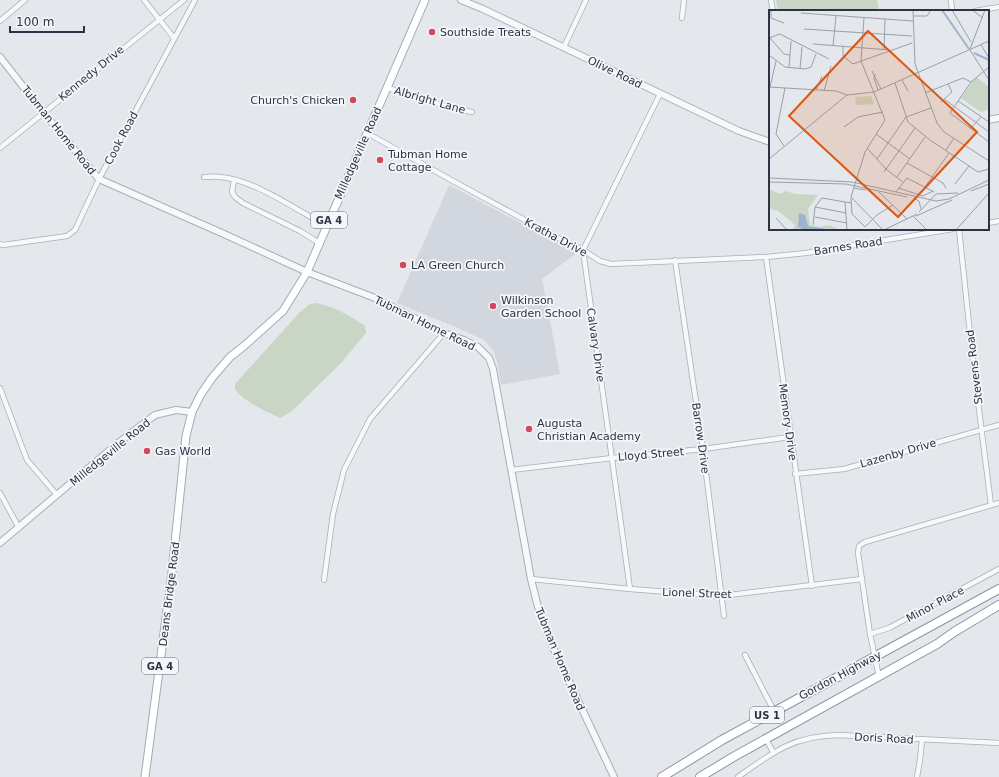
<svg xmlns="http://www.w3.org/2000/svg" width="999" height="777" font-family="'DejaVu Sans',sans-serif">
  <rect width="100%" height="100%" fill="#e4e7ec"/>
  <path fill="#d2d6de" d="M 449,185 L 577,253 L 542,279 L 560,374 L 501,385 L 497,361 L 493,350 L 484,340 L 458,328 L 397,303 Z"/>
  <g fill="#c9d6c5">
    <path d="M 776,0 L 877,0 L 879,11 L 778,11 Z"/>
    <path d="M 316,303 C 334,306 350,316 365,326 L 366,333 L 341,363 L 291,412 L 280,418 C 269,413 241,400 236,390 C 235,390 235,384 235,384 L 299,313 L 310,304 Z"/>
  </g>
  <g fill="none" stroke-linecap="round" stroke-linejoin="round">
    <defs>
      <g id="minor">
        <path d="M 144,0 L 174,38"/>
        <path d="M 771,0 L 773,11"/>
        <path d="M 951,0 L 952,11"/>
        <path d="M 975,11 L 999,7"/>
        <path d="M 682,18 L 684,0"/>
        <path d="M 0,21 L 25,0"/>
        <path d="M 564,47 L 586,0"/>
        <path d="M 388,88 L 451,108 L 472,112"/>
        <path d="M 367,133 L 453,181 L 558,238 L 583,250 L 600,261 L 611,264 L 766,257 L 806,253 L 953,229"/>
        <path d="M 0,148 L 184,0"/>
        <path d="M 204,177 C 209,177 215,176 220,177 C 253,179 297,210 326,226"/>
        <path d="M 234,180 L 232,192 L 235,197 L 243,203 L 300,231 L 319,243"/>
        <path d="M 988,223 L 999,221"/>
        <path d="M 959,229 L 973,362 L 991,505"/>
        <path d="M 0,244 L 3,245 L 67,236 L 75,230 L 99,179 L 195,0"/>
        <path d="M 766,257 L 812,586"/>
        <path d="M 675,260 L 703,449 L 724,616"/>
        <path d="M 0,388 L 27,460 L 57,495"/>
        <path d="M 511,470 L 612,458 L 703,449 L 790,437"/>
        <path d="M 795,474 L 844,469 L 999,425"/>
        <path d="M 0,493 L 19,528"/>
        <path d="M 531,579 L 630,589 L 721,596 L 862,579"/>
        <path d="M 324,580 L 333,514 L 344,470 L 370,419 L 444,333"/>
        <path d="M 630,589 L 583,250 L 660,94"/>
        <path d="M 870,634 L 889,628 L 999,569"/>
        <path d="M 745,655 L 774,711"/>
        <path d="M 879,677 L 870,634 L 858,553 L 859,546 L 865,542 L 999,503"/>
        <path d="M 766,739 L 773,752"/>
        <path d="M 738,777 C 773,752 793,736 838,735 L 999,743"/>
        <path d="M 917,777 L 920,760 L 922,740"/>
      </g>
      <g id="tertiary">
        <path d="M 461,0 L 483,9 L 739,131 L 770,142"/>
        <path d="M 0,57 L 43,112 L 99,179 L 224,234 L 307,272 L 375,298 L 444,333 L 464,340 L 478,347 L 489,358 L 493,369 L 531,579 L 538,607 L 551,643 L 614,777"/>
        <path d="M 988,120 L 999,118"/>
        <path d="M 0,543 L 117,444 L 155,415 L 176,410 L 192,412"/>
      </g>
      <path id="primary" d="M 145,777 L 172,572 L 186,436 L 192,412 L 201,394 L 212,378 L 230,357 L 244,346 L 283,311 L 307,272 L 425,0"/>
      <g id="trunk">
        <path d="M 662,777 L 722,740 L 999,589"/>
        <path d="M 700,777 L 735,756 L 937,644 L 954,632 L 999,605"/>
      </g>
    </defs>
    <use href="#minor" stroke="#a9aeb7" stroke-width="6"/>
    <use href="#tertiary" stroke="#a9aeb7" stroke-width="8"/>
    <use href="#primary" stroke="#a3abb8" stroke-width="9"/>
    <use href="#trunk" stroke="#8b94a3" stroke-width="10"/>
    <use href="#minor" stroke="#f7f8fa" stroke-width="4.5"/>
    <use href="#tertiary" stroke="#f7f8fa" stroke-width="6"/>
    <use href="#primary" stroke="#fff" stroke-width="7"/>
    <use href="#trunk" stroke="#fff" stroke-width="8"/>
  </g>
  <g fill="#d1495b" stroke="#f4f6f9" stroke-width="1.5">
    <circle cx="432" cy="32" r="4"/>
    <circle cx="353" cy="100" r="4"/>
    <circle cx="380" cy="160" r="4"/>
    <circle cx="403" cy="265" r="4"/>
    <circle cx="493" cy="306" r="4"/>
    <circle cx="529" cy="429" r="4"/>
    <circle cx="147" cy="451" r="4"/>
  </g>
  <g text-anchor="middle" stroke-width="3.5" stroke-linejoin="round" paint-order="stroke">
    <g fill="#f4f6f9" stroke="#676e7b" stroke-width="1">
      <rect x="311" y="212" width="36" height="16" rx="3"/>
      <rect x="142" y="658" width="36" height="16" rx="3"/>
      <rect x="750" y="707" width="34" height="16" rx="3"/>
    </g>
    <g font-size="10" font-weight="bold" fill="#2b3445">
      <text x="329" y="224">GA 4</text>
      <text x="160" y="670">GA 4</text>
      <text x="767" y="719">US 1</text>
    </g>
    <g font-size="11" fill="#2b3445" stroke="#f4f6f9" text-anchor="start">
      <text x="440" y="36">Southside Treats</text>
      <text x="345" y="104" text-anchor="end">Church's Chicken</text>
      <text x="388" y="158">Tubman Home<tspan x="388" dy="13">Cottage</tspan></text>
      <text x="411" y="269">LA Green Church</text>
      <text x="501" y="304">Wilkinson<tspan x="501" dy="13">Garden School</tspan></text>
      <text x="537" y="427">Augusta<tspan x="537" dy="13">Christian Academy</tspan></text>
      <text x="155" y="455">Gas World</text>
    </g>
    <g font-size="11" fill="#2b3445" stroke="#f4f6f9">
      <text transform="translate(615 72) rotate(26)" y="4">Olive Road</text>
      <text transform="translate(91 73) rotate(-39)" y="4">Kennedy Drive</text>
      <text transform="translate(430 100) rotate(16)" y="4">Albright Lane</text>
      <text transform="translate(59 130) rotate(51)" y="4">Tubman Home Road</text>
      <text transform="translate(121 138) rotate(-62)" y="4">Cook Road</text>
      <text transform="translate(358 153) rotate(-66)" y="4">Milledgeville Road</text>
      <text transform="translate(556 237) rotate(28)" y="4">Kratha Drive</text>
      <text transform="translate(848 246) rotate(-9)" y="4">Barnes Road</text>
      <text transform="translate(425 323) rotate(26)" y="4">Tubman Home Road</text>
      <text transform="translate(596 345) rotate(82)" y="4">Calvary Drive</text>
      <text transform="translate(974 367) rotate(-97)" y="4">Stevens Road</text>
      <text transform="translate(788 422) rotate(82)" y="4">Memory Drive</text>
      <text transform="translate(701 438) rotate(82)" y="4">Barrow Drive</text>
      <text transform="translate(110 452) rotate(-39)" y="4">Milledgeville Road</text>
      <text transform="translate(898 453) rotate(-16)" y="4">Lazenby Drive</text>
      <text transform="translate(651 454) rotate(-5)" y="4">Lloyd Street</text>
      <text transform="translate(697 593) rotate(2)" y="4">Lionel Street</text>
      <text transform="translate(169 594) rotate(-83)" y="4">Deans Bridge Road</text>
      <text transform="translate(935 604) rotate(-28)" y="4">Minor Place</text>
      <text transform="translate(560 659) rotate(67)" y="4">Tubman Home Road</text>
      <text transform="translate(840 675) rotate(-28)" y="4">Gordon Highway</text>
      <text transform="translate(884 738) rotate(3)" y="4">Doris Road</text>
    </g>
  </g>
  <g transform="translate(769 10)">
    <rect width="220" height="220" fill="#e4e7ec"/>
    <path d="M 207,67 L 220,77 L 220,99 L 212,102 L 192,88 ZM 102,86 L 105,94 L 87,95 L 86,87 ZM 0,179 L 11,184 L 17,181 L 26,184 L 49,185 L 39,199 L 41,215 L 50,217 L 61,215 L 71,220 L 24,220 L 26,215 L 24,213 L 9,201 L 0,198 Z" fill="#c9d6c5"/>
    <path d="M 30,203 L 36,205 L 39,216 L 62,220 L 31,220 L 33,218 L 29,217 Z" fill="#9fb4cc"/>
    <path fill="none" stroke="#9fb4cc" stroke-width="2" d="M 173,0 L 200,39M 205,43 L 220,50"/>
    <path fill="none" stroke="#9a9fa9" stroke-width="1" d="M 2,0 L 2,8 L 15,13M 144,0 L 146,54 L 168,113 L 175,122 L 220,151M 183,0 L 202,32M 203,0 L 214,8M 32,3 L 144,11M 145,6 L 158,6 L 162,0M 95,8 L 92,51 L 116,110 L 96,142 L 82,187 L 114,220M 35,19 L 143,26M 0,28 L 11,24 L 60,49M 1,28 L 15,44 L 21,45M 44,34 L 121,40M 212,35 L 220,48M 64,36 L 67,6M 74,36 L 74,46 L 84,54 L 143,33M 201,39 L 216,0M 115,40 L 116,9M 201,40 L 220,70M 0,45 L 16,57 L 36,59 L 42,57 L 47,44M 220,57 L 202,72 L 181,103 L 220,132M 20,58 L 22,31M 31,59 L 33,37M 103,61 L 112,79M 106,64 L 105,68 L 109,80M 133,70 L 139,81M 126,73 L 139,112 L 161,130 L 209,162 L 220,159M 0,77 L 67,81 L 78,85M 1,77 L 7,51M 47,80 L 53,66M 55,81 L 62,56M 156,83 L 194,68 L 202,72M 175,89 L 220,122M 189,91 L 220,112M 172,92 L 183,82 L 179,74M 75,117 L 89,107 L 114,102M 201,119 L 212,107M 107,124 L 141,149M 15,136 L 7,124 L 16,78M 98,138 L 117,159 L 134,172M 177,140 L 185,128M 0,149 L 78,85 L 105,82 L 220,31M 108,149 L 137,107 L 162,98M 138,153 L 174,173 L 177,178M 115,162 L 146,118M 128,167 L 156,127M 0,168 L 83,172 L 167,191 L 180,189 L 220,170M 0,172 L 77,174 L 138,187M 186,174 L 200,156M 156,177 L 180,143M 84,178 L 97,180M 129,178 L 154,186 L 164,181M 202,181 L 220,174M 110,182 L 138,209M 127,182 L 138,168 L 165,182M 82,188 L 83,204 L 96,217 L 108,205 L 124,195M 144,188 L 150,191 L 152,199M 76,192 L 78,220M 46,197 L 77,203M 150,202 L 167,184 L 189,183M 144,206 L 158,220M 147,206 L 183,190M 46,207 L 78,213M 7,208 L 18,220M 44,215 L 46,197 L 53,188 L 82,193M 115,220 L 148,204M 187,220 L 220,183"/>
    <path fill="#df570f" fill-opacity="0.15" stroke="#df570f" stroke-width="2" d="M 99,21 L 208,122 L 129,207 L 20,106 Z"/>
    <rect width="220" height="220" fill="none" stroke="#2b3445" stroke-width="2"/>
  </g>
  <path d="M10 26v6h74v-6" fill="none" stroke="#2b3445" stroke-width="2"/>
  <text x="16" y="26" font-size="12" fill="#2b3445" stroke="#f4f6f9" stroke-width="3" paint-order="stroke">100 m</text>
</svg>
